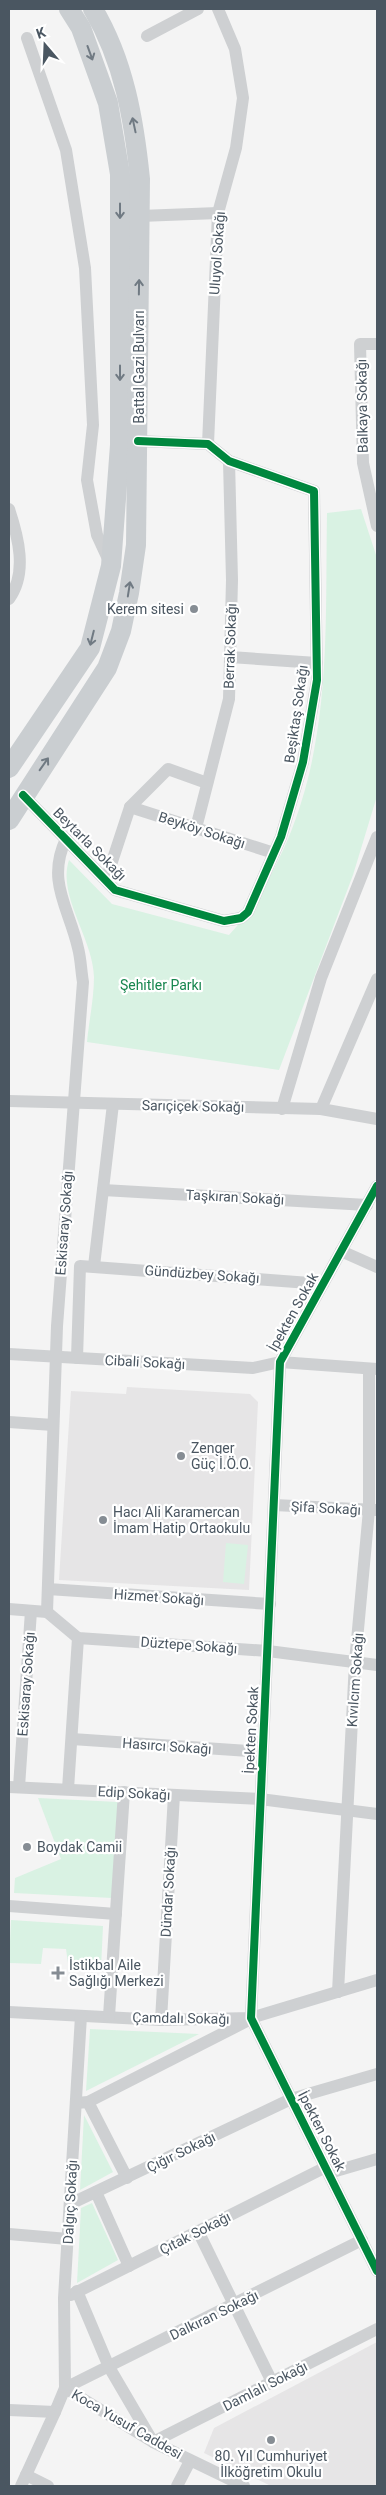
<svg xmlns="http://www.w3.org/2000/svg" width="386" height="2495" font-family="Roboto,sans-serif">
  <rect width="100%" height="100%" fill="#f4f4f4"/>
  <g fill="#e6e5e6">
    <path d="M 127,1387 L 250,1394 L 258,1402 L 249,1590 L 59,1580 L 71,1391 L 126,1394 Z"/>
    <path d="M 377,2342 L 377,2486 L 271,2486 L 204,2453 L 214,2428 Z"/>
  </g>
  <g fill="#d9f2e3">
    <path d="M 361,509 L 377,558 L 377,796 L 353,875 L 279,1070 L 87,1042 C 89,1021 94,998 94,977 C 93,938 57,896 69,860 L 112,904 L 229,935 C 256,906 272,875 288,839 C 332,733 325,626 327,513 Z"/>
    <path d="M 226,1543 L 248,1545 L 244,1584 L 223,1582 Z"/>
    <path d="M 38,1798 L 118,1802 L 112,1898 L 14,1893 L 15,1878 L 61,1859 Z"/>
    <path d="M 11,1920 L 103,1926 L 101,1968 L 72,1968 L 68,1963 L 66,1949 L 43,1948 L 41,1964 L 9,1963 Z"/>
    <path d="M 90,2029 L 199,2034 L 86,2091 Z"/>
    <path d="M 84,2115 L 113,2172 L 80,2190 Z"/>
    <path d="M 92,2203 L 118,2260 L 77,2283 L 81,2208 Z"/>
  </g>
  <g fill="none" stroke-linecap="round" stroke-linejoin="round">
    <g stroke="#ced0d2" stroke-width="12">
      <path d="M 147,36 L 198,9"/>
      <path d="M 27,38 L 66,150 L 85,268 L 93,425 L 87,480 L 97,535 L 109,561"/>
      <path d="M 140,216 L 218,213"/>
      <path d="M 377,344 L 360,344 L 363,463 L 377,526"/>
      <path d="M 208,444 L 218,213 L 236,148 L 243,98 L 235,49 L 218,9"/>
      <path d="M 9,509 C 18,536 28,573 9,599"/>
      <path d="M 230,657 L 317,663"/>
      <path d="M 23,795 L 115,890 L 224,921 L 241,918 L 248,912 L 281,837 L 303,762 L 317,680 L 314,491 L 229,461 L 208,444 L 138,441"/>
      <path d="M 130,807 L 274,853"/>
      <path d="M 196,828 L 229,699 L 232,580 L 229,461"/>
      <path d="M 106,880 L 130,807 L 168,769 L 207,783"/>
      <path d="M 9,1101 L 321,1109 L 377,1119"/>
      <path d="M 282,1109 L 321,978 L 377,837"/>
      <path d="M 321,1109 L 377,979"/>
      <path d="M 377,1186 L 280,1362 L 251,2018 L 377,2271"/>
      <path d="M 103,1190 L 367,1205"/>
      <path d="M 341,1251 L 377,1267"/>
      <path d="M 94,1266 L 113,1104"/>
      <path d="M 9,1354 L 253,1368 L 280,1362 L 377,1369"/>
      <path d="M 77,1358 L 80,1266 L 323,1284"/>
      <path d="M 9,1422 L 53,1425"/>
      <path d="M 274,1505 L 376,1510"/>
      <path d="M 48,1589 L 270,1604"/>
      <path d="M 9,1609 L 47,1612 L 78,1638 L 268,1651 L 377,1665"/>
      <path d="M 47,1612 L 57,1326 L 83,982 C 81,971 81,959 78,948 C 69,908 46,881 66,839"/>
      <path d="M 72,1739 L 262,1752"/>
      <path d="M 9,1787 L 260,1799 L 377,1814"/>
      <path d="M 19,1787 L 31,1611"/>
      <path d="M 68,1789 L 78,1638"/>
      <path d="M 9,1906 L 116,1914"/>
      <path d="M 338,1992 L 355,1662 L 369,1510 L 369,1369"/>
      <path d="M 9,2012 L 161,2020 L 251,2018 L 377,1980"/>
      <path d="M 109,2016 L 124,1792"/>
      <path d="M 161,2020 L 174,1795"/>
      <path d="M 88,2102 L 127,2178"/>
      <path d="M 76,2103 L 88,2102 L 249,2020"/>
      <path d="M 329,2173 L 377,2159"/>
      <path d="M 96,2192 L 129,2266"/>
      <path d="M 70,2204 L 291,2099 L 377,2074"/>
      <path d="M 198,2231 L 272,2382"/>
      <path d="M 9,2234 L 68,2239"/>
      <path d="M 77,2291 L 109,2367 L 153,2442 L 377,2329"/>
      <path d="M 71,2295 L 326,2167"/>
      <path d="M 65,2388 L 362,2240"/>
      <path d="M 65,2388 L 153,2442 L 244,2486"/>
      <path d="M 9,2410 L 55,2412 L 65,2388 L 64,2298 L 81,2016"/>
      <path d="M 26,2475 L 48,2486"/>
      <path d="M 21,2486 L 55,2412"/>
      <path d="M 177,2486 L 190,2461"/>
    </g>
    <g stroke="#caced1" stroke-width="20">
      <path d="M 9,768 L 90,648 L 111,566 L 120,445 L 120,174 L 108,103 L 81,28 L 69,9"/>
      <path d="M 9,820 L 107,668 L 121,631 L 129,593 L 136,545 L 140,179 C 134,120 124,61 93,9"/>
    </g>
    <defs>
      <g id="cycleway">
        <path d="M 23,795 L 115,890 L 224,921 L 241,918 L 248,912 L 281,837 L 303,762 L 317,680 L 314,491 L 229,461 L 208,444 L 138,441"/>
        <path d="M 377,1186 L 280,1362 L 251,2018 L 377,2271"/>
      </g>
    </defs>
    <use href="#cycleway" stroke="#fff" stroke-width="11"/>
    <use href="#cycleway" stroke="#00873e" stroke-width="8"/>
  </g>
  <defs><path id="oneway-shaft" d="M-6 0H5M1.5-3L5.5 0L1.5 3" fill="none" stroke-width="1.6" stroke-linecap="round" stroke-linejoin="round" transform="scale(1.25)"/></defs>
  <g stroke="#707a83">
    <use href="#oneway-shaft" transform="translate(90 53) rotate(70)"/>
    <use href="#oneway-shaft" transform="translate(134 125) rotate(-102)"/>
    <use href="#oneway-shaft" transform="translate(120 211) rotate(90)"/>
    <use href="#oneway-shaft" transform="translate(139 287) rotate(-89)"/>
    <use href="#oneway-shaft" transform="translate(120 373) rotate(90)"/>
    <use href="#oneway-shaft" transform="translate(129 589) rotate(-81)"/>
    <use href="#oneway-shaft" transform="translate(92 638) rotate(104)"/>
    <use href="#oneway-shaft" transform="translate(44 764) rotate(-55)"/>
  </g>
  <g fill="#868d94" stroke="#fff" stroke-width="2">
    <circle cx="194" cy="609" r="5"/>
    <circle cx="181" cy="1456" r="5"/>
    <circle cx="103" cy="1520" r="5"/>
    <circle cx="27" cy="1847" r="5"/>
    <path d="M55.5 1965.5h5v5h5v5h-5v5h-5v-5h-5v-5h5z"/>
    <circle cx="271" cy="2440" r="5"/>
  </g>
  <g text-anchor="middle" stroke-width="4.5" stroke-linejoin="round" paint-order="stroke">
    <g font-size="14" fill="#4a5661" stroke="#fff">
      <text transform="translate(217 253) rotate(-86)" y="5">Uluyol Sokağı</text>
      <text transform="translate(139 367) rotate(-90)" y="5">Battal Gazi Bulvarı</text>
      <text transform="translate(362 406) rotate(-91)" y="5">Balkaya Sokağı</text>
      <text transform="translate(230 646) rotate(-88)" y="5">Berrak Sokağı</text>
      <text transform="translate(296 714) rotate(-82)" y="5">Beşiktaş Sokağı</text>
      <text transform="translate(202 830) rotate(18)" y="5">Beyköy Sokağı</text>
      <text transform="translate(90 844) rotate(45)" y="5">Beytarla Sokağı</text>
      <text transform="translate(193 1106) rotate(1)" y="5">Sarıçiçek Sokağı</text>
      <text transform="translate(235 1197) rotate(3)" y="5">Taşkıran Sokağı</text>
      <text transform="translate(64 1223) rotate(-86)" y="5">Eskisaray Sokağı</text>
      <text transform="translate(202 1274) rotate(4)" y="5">Gündüzbey Sokağı</text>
      <text transform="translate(293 1312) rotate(-61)" y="5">İpekten Sokak</text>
      <text transform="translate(145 1362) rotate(3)" y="5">Cibali Sokağı</text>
      <text transform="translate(326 1508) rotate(3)" y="5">Şifa Sokağı</text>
      <text transform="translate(159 1597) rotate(4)" y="5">Hizmet Sokağı</text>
      <text transform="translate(189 1645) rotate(4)" y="5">Düztepe Sokağı</text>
      <text transform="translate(355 1680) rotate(-86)" y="5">Kıvılcım Sokağı</text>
      <text transform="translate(26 1684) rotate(-86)" y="5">Eskisaray Sokağı</text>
      <text transform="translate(251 1730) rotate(-87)" y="5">İpekten Sokak</text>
      <text transform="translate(167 1746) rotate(4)" y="5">Hasırcı Sokağı</text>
      <text transform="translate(134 1793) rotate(3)" y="5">Edip Sokağı</text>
      <text transform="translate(168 1892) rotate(-87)" y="5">Dündar Sokağı</text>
      <text transform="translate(181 2018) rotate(1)" y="5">Çamdalı Sokağı</text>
      <text transform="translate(322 2131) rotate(63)" y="5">İpekten Sokak</text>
      <text transform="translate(181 2152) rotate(-26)" y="5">Çığır Sokağı</text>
      <text transform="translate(70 2202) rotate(-87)" y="5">Dalgıç Sokağı</text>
      <text transform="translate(195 2233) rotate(-27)" y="5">Çıtak Sokağı</text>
      <text transform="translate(214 2315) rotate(-26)" y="5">Dalkıran Sokağı</text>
      <text transform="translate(265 2386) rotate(-27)" y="5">Damlalı Sokağı</text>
      <text transform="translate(127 2424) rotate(30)" y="5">Koca Yusuf Caddesi</text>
    </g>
    <g font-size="14" fill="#4a5661" stroke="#fff" text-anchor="start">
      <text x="184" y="614" text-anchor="end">Kerem sitesi</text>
      <text x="191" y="1453">Zenger<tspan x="191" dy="16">Güç İ.Ö.O.</tspan></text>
      <text x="113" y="1517">Hacı Ali Karamercan<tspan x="113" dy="16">İmam Hatip Ortaokulu</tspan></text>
      <text x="37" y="1852">Boydak Camii</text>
      <text x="69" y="1970">İstikbal Aile<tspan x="69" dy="16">Sağlığı Merkezi</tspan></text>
      <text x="271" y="2461" text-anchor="middle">80. Yıl Cumhuriyet<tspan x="271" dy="16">İlköğretim Okulu</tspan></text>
    </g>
    <g font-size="14" fill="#17864f" stroke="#fff">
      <text x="161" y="990">Şehitler Parkı</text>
    </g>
  </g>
  <rect width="386" height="2495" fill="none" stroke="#4a5661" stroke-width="20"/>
  <g transform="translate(45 45) rotate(341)" stroke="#ffffff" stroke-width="4" paint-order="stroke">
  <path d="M0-4L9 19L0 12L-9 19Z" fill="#4a5661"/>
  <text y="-8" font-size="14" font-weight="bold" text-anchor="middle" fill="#4a5661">K</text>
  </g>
</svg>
